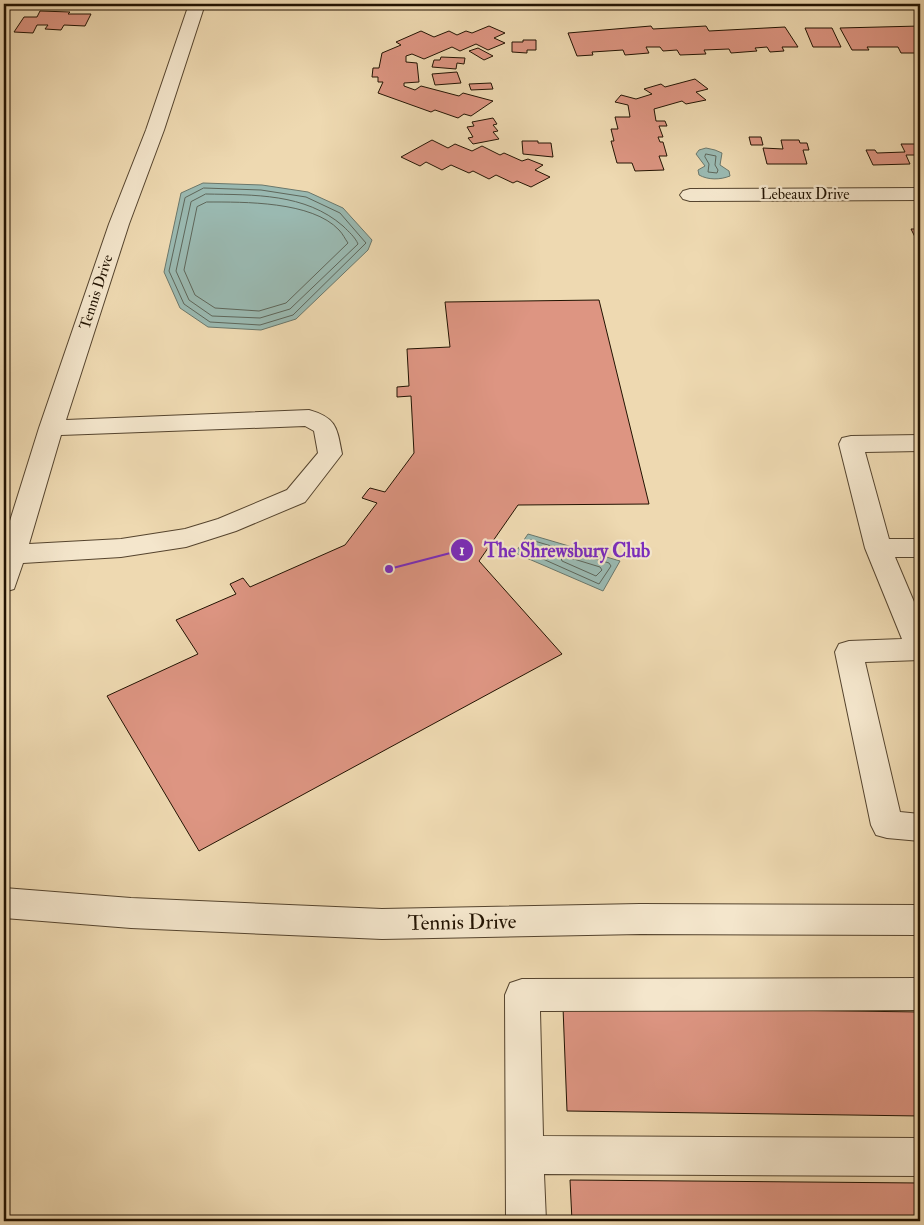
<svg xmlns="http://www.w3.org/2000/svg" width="924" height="1225" font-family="'IM FELL Double Pica',serif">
  <rect width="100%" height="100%" fill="#eed9b1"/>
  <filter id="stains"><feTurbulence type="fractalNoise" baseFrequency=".004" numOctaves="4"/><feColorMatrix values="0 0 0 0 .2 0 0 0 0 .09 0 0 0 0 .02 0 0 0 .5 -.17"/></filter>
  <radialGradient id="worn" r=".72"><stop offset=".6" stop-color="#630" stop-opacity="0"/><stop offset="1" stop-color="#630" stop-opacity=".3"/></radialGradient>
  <g fill="#9ab9b1" stroke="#6a776b">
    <path d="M 706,148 L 715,150 L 722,153 L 720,165 L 729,171 L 730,176 C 720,180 708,180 699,175 L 698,170 L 705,166 L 696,154 L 699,150 Z"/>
    <path d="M 203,183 L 262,185 L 308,192 L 343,208 L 372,240 L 368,250 L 296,319 L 261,330 L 208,327 L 180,308 L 164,272 L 181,193 Z"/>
    <path d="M 528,534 L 620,561 L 603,591 L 515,553 Z"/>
  </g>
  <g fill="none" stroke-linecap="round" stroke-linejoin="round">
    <g stroke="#5e665a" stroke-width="1">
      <path d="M 706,154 L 716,156 L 715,165 L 718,170 L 717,173 L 708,172 L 709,164 L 705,157 Z"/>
      <path d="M 204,188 L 261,190 L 306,197 L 340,213 L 366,243 L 293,315 L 260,325 L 210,322 L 184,304 L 169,271 L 185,198 Z"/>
      <path d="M 206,194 C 254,195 305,193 343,226 C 349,232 355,237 358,244 L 290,309 L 260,318 L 212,316 L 189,300 L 176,271 L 191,202 Z"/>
      <path d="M 207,202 C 244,202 312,201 339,230 C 343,234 345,239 348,243 L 286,303 L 259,311 L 215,308 L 195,295 L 184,270 L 197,207 Z"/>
      <path d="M 531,540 L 609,563 L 611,566 L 599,584 L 525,551 L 524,548 Z"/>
      <path d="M 564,556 L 600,567 L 602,570 L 596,576 L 562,561 L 561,558 Z"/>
    </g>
  </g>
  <g fill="#dd9582" stroke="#221302">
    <path d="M 40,11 L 70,12 L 68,14 L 91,14 L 85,26 L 64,25 L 61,30 L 45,29 L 48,25 L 37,25 L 33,33 L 14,32 L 24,17 L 37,17 Z"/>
    <path d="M 489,26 L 505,33 L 494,38 L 505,43 L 488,50 L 476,44 L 460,51 L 452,47 L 424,59 L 412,54 L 406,56 L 406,62 L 417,63 L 419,82 L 404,83 L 404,86 L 415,90 L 421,86 L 459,96 L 463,93 L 493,101 L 471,116 L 464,114 L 458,118 L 435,110 L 431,112 L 378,93 L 383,82 L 378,82 L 378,77 L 372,77 L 373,68 L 379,68 L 382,53 L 401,45 L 396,42 L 421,31 L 434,37 L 449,31 L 457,35 L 466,31 L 472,33 Z"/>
    <path d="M 651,26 L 653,29 L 706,26 L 709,31 L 785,27 L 798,47 L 782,47 L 784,51 L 770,52 L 767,47 L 755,48 L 757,51 L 731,53 L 729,49 L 704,50 L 706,54 L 680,55 L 677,50 L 663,51 L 660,47 L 646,47 L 649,53 L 625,55 L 623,50 L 592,52 L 593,55 L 577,56 L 568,33 Z"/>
    <path d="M 920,26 L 920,53 L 901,53 L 898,47 L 867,47 L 869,50 L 852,50 L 840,28 Z"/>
    <path d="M 805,28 L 832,28 L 841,47 L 813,47 Z"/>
    <path d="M 523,40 L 536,40 L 536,50 L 527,50 L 527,53 L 512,52 L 512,42 L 523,42 Z"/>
    <path d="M 478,48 L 493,56 L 484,60 L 469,51 Z"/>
    <path d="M 441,57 L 465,58 L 464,64 L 457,63 L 456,69 L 432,67 L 434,60 L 440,60 Z"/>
    <path d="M 457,72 L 461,83 L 435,85 L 432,74 Z"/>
    <path d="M 695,79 L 708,89 L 696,92 L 706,100 L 686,104 L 682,101 L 654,109 L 656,121 L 665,121 L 667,126 L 659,126 L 663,137 L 658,137 L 660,142 L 663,142 L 667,156 L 659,156 L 664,170 L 635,171 L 632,163 L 617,163 L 611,141 L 614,141 L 611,129 L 618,129 L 615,117 L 630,117 L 628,105 L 615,102 L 621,95 L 636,99 L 652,94 L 644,89 L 661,84 L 665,87 Z"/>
    <path d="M 491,83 L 493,89 L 471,90 L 469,84 Z"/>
    <path d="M 493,118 L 497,124 L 493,125 L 498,131 L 493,132 L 499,139 L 473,144 L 468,138 L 473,137 L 467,127 L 474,126 L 472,122 Z"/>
    <path d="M 749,137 L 761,137 L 763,145 L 751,145 Z"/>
    <path d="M 432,140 L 448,148 L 455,144 L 472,151 L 482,146 L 500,155 L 504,153 L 522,161 L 528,159 L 543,165 L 535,170 L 550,177 L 531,187 L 517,181 L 513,183 L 496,175 L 489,179 L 473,171 L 469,173 L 451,165 L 442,170 L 426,162 L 420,166 L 401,157 Z"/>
    <path d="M 781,140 L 799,140 L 800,143 L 807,143 L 809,150 L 803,150 L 807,164 L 767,164 L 763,148 L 783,149 Z"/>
    <path d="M 522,141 L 538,141 L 538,143 L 551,143 L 553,157 L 523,154 Z"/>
    <path d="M 901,144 L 920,144 L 920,155 L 906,155 L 910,164 L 873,165 L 866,150 L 875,150 L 877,153 L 905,152 Z"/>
    <path d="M 911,229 L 920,229 L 920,247 Z"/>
    <path d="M 599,300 L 649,504 L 518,505 L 479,561 L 562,654 L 199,851 L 107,696 L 198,654 L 176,620 L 236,594 L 230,584 L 243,578 L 250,587 L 345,545 L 377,503 L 362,498 L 368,490 L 370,488 L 385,492 L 414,453 L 411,396 L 397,397 L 397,387 L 409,386 L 407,349 L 450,347 L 445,302 Z"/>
    <path d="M 563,1007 L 920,1012 L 920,1116 L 567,1111 Z"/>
    <path d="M 570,1180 L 920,1183 L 920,1221 L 572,1221 Z"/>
  </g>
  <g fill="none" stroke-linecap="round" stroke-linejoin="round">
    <defs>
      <g id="minor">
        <path d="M 189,4 L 205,4 L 164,130 L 129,224 L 66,420 L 309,410 C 337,418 337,428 342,454 L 305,502 L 236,531 L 186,547 L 121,557 L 23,563 L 14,589 L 4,592 L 4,540 L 39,428 L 109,224 L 146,130 ZM 305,426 L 314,431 L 318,453 L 287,490 L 218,519 L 185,529 L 121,539 L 29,544 L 61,435 Z"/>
        <path d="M 920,188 L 920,200 L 690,201 L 683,199 L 680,195 L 683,191 L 690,189 Z"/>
        <path d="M 920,435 L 920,451 L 865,452 L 889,539 L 920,539 L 920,557 L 895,557 L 920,616 L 920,660 L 865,662 L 900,812 L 920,814 L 920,841 L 887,838 L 876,835 L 871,825 L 835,652 L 839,644 L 849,641 L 902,639 L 865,548 L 839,444 L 842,438 L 851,436 Z"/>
        <path d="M 4,888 L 131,898 L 382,909 L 640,904 L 920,905 L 920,935 L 640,934 L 382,939 L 131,928 L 4,918 Z"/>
        <path d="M 920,978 L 920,1010 L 540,1011 L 543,1136 L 920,1138 L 920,1176 L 544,1174 L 546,1221 L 506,1221 L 505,995 L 510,983 L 522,979 Z"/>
      </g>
    </defs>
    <use href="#minor" stroke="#55442e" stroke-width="2"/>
    <use href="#minor" fill="#f4e6cc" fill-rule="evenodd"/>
  </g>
  <g text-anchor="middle" stroke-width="4.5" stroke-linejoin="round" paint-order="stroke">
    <g font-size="15" fill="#221302" stroke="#f4e6cc">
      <text x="805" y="199">Lebeaux Drive</text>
      <text transform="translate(96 292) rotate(-72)" y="5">Tennis Drive</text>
    </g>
    <g font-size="21" fill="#221302" stroke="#f4e6cc">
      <text transform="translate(462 922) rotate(-1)" y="7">Tennis Drive</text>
    </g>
  </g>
  <path fill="none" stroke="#7b2cbf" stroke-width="2" d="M389 569L462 550"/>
  <g fill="#7b2cbf" stroke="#f4e6cc" stroke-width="2">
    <circle cx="389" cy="569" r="5"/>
    <circle cx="462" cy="550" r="12"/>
  </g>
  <g font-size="15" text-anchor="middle" font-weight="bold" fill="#fff">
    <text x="462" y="555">1</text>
  </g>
  <g font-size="19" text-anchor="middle" font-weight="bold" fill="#7b2cbf" stroke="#f4e6cc" stroke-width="4.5" stroke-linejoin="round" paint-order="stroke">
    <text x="567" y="557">The Shrewsbury Club</text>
  </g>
  <rect width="924" height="1225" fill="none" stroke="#eed9b1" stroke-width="20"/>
  <rect x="5" y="5" width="914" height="1215" fill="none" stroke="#221302" stroke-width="2.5"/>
  <rect x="10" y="10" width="904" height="1205" fill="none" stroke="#221302"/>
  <rect width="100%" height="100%" filter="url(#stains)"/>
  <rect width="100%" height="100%" fill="url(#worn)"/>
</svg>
